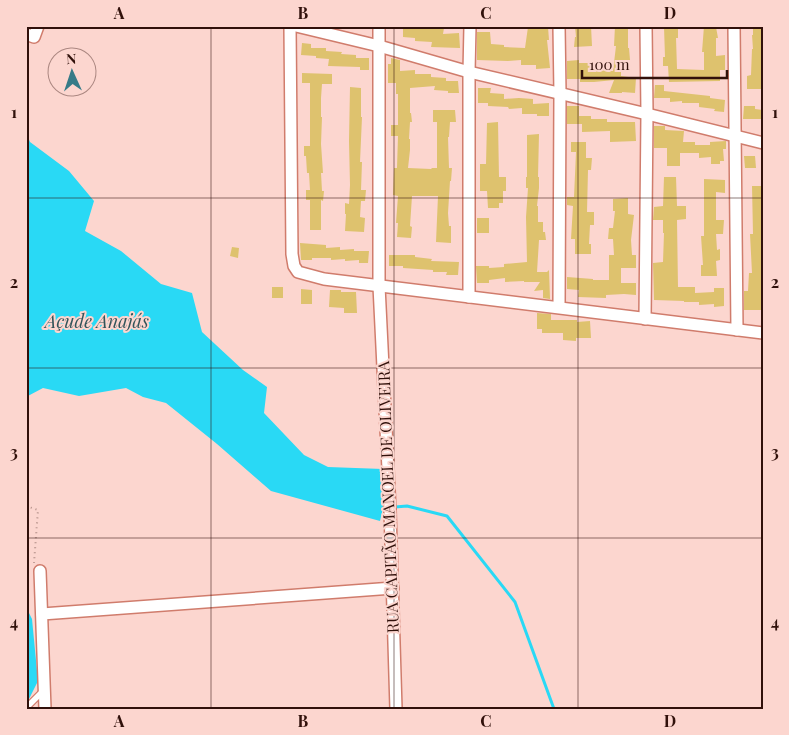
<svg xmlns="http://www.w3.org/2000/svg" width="789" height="735" font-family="'Playfair Display',serif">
  <rect width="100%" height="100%" fill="#fcd6cf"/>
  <g fill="#29d9f5">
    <path d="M 26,132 L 30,142 L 69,171 L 94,201 L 85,231 L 121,251 L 161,284 L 192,293 L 202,332 L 243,370 L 267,387 L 264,413 L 304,455 L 328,467 L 383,469 L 383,508 L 380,521 L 271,491 L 217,444 L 166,403 L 143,397 L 126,388 L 79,396 L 43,388 L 26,397 Z"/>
    <path d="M 26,607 L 32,619 L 38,681 L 26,705 Z"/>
  </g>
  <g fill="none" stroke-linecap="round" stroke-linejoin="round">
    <path stroke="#29d9f5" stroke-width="3" d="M 383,508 L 407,506 L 447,516 L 515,602 L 554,709"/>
  </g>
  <g fill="#dec26e">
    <path d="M 403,26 L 429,26 L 444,28 L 443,34 L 459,33 L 460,48 L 431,47 L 432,42 L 415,41 L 415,38 L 403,37 Z"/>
    <path d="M 575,26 L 591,26 L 592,46 L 574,47 L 575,37 L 576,37 Z"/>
    <path d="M 615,26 L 628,26 L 628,48 L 629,48 L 630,60 L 621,60 L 621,76 L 636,78 L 635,93 L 622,92 L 622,93 L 609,93 L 614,80 L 594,82 L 580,82 L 580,79 L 567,79 L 567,61 L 579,60 L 579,63 L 593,63 L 593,70 L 613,71 L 616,46 L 614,46 Z"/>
    <path d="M 704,26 L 716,27 L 718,38 L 716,38 L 716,56 L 725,55 L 725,70 L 720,70 L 720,81 L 669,82 L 668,66 L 663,66 L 663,57 L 665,57 L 664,27 L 678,27 L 678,38 L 676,38 L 677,69 L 704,70 L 704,52 L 702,52 Z"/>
    <path d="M 753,26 L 763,26 L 763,89 L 747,89 L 747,76 L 751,75 L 752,49 L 753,49 L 752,35 L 753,35 Z"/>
    <path d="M 528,27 L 548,27 L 549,40 L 547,40 L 550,68 L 536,69 L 536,65 L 521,65 L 521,60 L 508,61 L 477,60 L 477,32 L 490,32 L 491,44 L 504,45 L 504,47 L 525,48 Z"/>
    <path d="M 302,43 L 311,44 L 311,48 L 326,48 L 326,51 L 342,52 L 341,54 L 356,55 L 356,58 L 369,58 L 369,70 L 360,70 L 360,67 L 328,66 L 329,59 L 316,58 L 316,56 L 301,55 Z"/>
    <path d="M 391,58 L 400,60 L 400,71 L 415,70 L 415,74 L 431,74 L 431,77 L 446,78 L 446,81 L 458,81 L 459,93 L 448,93 L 448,91 L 434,90 L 435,86 L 410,88 L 410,113 L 411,113 L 412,122 L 410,122 L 409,139 L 410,139 L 410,150 L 408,168 L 431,169 L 432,168 L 437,168 L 437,122 L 433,122 L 433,110 L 455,110 L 456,122 L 450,122 L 449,137 L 448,137 L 449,168 L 452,168 L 451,181 L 450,181 L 448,213 L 449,226 L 451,226 L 451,243 L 436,242 L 438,196 L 412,196 L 410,226 L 412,227 L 411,238 L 397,237 L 398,223 L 396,223 L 398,196 L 393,195 L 394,168 L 397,168 L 398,136 L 391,136 L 391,125 L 398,125 L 398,94 L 396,94 L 396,83 L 388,83 L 388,64 L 391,64 Z"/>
    <path d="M 302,73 L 332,74 L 332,84 L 322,84 L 321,98 L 321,117 L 322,117 L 321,144 L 323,173 L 321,173 L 322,191 L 324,191 L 323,201 L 321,200 L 321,230 L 310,230 L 310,200 L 306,200 L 306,190 L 310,190 L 309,173 L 307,173 L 306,156 L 304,156 L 304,146 L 310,146 L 310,83 L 302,83 Z"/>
    <path d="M 655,85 L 664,85 L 664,91 L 710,96 L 710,98 L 725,100 L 724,112 L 714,111 L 715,109 L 699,107 L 699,103 L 682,103 L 682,101 L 670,102 L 670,98 L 654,98 Z"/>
    <path d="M 350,87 L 361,88 L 361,117 L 362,117 L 360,162 L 362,162 L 361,190 L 366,190 L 365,201 L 361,201 L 360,217 L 365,218 L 364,232 L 345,231 L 346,214 L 345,214 L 345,203 L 349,204 L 350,185 L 349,141 Z"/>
    <path d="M 478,88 L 491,88 L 490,93 L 504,94 L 504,99 L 519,98 L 533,99 L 533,104 L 549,103 L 549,116 L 537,116 L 537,114 L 522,114 L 522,108 L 509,109 L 508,107 L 488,106 L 488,103 L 478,103 Z"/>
    <path d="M 567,106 L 579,106 L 579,116 L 591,116 L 591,119 L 607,119 L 607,122 L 635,122 L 636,141 L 610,142 L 610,131 L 582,132 L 582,124 L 567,124 Z"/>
    <path d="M 744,106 L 755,106 L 755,109 L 763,110 L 763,119 L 743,119 Z"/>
    <path d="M 498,122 L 499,177 L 506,177 L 506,191 L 503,191 L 503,203 L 499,203 L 499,208 L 488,208 L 487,191 L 480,191 L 480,164 L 486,164 L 487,123 Z"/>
    <path d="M 654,126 L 665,126 L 665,130 L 684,131 L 683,142 L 695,142 L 695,145 L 710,145 L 710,142 L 726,141 L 726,149 L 723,149 L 724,161 L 720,161 L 720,164 L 711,164 L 711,157 L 699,158 L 699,153 L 680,153 L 680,166 L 667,166 L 667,148 L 654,148 Z"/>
    <path d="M 539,134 L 538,177 L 539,177 L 539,188 L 537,206 L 538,206 L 538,222 L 543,222 L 543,232 L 545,232 L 546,240 L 539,240 L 537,272 L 547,272 L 549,270 L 550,299 L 543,298 L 543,290 L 534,291 L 540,282 L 524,282 L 524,281 L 505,282 L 505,278 L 489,280 L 489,283 L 477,283 L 476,266 L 489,266 L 489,268 L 504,267 L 504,264 L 527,262 L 526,217 L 528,188 L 526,188 L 526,177 L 527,177 L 527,135 Z"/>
    <path d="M 571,142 L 586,142 L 586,158 L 592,158 L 591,170 L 588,170 L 587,212 L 594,212 L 594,225 L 590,225 L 589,244 L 591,244 L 591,254 L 575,254 L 575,239 L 571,239 L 573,206 L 567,205 L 567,197 L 574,197 L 576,152 L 571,152 Z"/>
    <path d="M 744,156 L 755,156 L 756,168 L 745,168 Z"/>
    <path d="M 664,177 L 676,177 L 677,206 L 686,206 L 686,219 L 677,220 L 678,287 L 695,287 L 695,293 L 714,292 L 714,288 L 724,288 L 724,306 L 714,307 L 714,304 L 699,305 L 699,302 L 684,302 L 684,301 L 654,300 L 653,263 L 663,262 L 664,233 L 663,233 L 663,220 L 653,220 L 654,207 L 663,206 Z"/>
    <path d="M 704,179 L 725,180 L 725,193 L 716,192 L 716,220 L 724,220 L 723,234 L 716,234 L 717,250 L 720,249 L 720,260 L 716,261 L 717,276 L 701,276 L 701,265 L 703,265 L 701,236 L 704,236 Z"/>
    <path d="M 752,186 L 763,186 L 763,310 L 744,310 L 744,291 L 748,291 L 749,273 L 752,273 L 750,234 L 753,234 Z"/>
    <path d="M 628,198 L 628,214 L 634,215 L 631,240 L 632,255 L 636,255 L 636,268 L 621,268 L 621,283 L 636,283 L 636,295 L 624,294 L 606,295 L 606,298 L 578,297 L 579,290 L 567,289 L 567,277 L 593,279 L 593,280 L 609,280 L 609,255 L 614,255 L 613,239 L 608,239 L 609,228 L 613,228 L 615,211 L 613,211 L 613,199 Z"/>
    <rect x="477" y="218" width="12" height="15"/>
    <path d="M 300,243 L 326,245 L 326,248 L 340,247 L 340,250 L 354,249 L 354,251 L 369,251 L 368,263 L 359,263 L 359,260 L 345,261 L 345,259 L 331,260 L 331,258 L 312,258 L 312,260 L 301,260 Z"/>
    <path d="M 232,247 L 239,248 L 238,258 L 230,256 Z"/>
    <path d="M 389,255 L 415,255 L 415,257 L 432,259 L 431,261 L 459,262 L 458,275 L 446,275 L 447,272 L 433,272 L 433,270 L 403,268 L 403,266 L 389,266 Z"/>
    <rect x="272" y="287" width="11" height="11"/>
    <path d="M 301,289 L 312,290 L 312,304 L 301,304 Z"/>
    <path d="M 330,290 L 341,290 L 341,292 L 356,292 L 357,313 L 344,313 L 344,308 L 329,307 Z"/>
    <path d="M 537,313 L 551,314 L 551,320 L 577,320 L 577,322 L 590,321 L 591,338 L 576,338 L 576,341 L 563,340 L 563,333 L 542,333 L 542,329 L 537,329 Z"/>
  </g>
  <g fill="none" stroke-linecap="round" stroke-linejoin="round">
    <defs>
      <path id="service" d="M 26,708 L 44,690"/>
      <g id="minor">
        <path d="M 290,26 L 292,254 L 294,266 L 298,272 L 324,279 L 763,333"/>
        <path d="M 296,26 L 379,46 L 469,72 L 647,114 L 763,143"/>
        <path d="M 379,26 L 379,286 L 390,510 L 396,709"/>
        <path d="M 734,26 L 737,330"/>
        <path d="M 26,34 L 34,37 L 38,26"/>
        <path d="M 469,297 L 469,72 L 470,26"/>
        <path d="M 559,307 L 560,94 L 559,26"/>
        <path d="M 645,319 L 647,114 L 646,26"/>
        <path d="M 40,571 L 45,709"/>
        <path d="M 42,614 L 393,588"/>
      </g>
    </defs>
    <use href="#service" stroke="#d07c6c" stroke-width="8"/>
    <use href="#minor" stroke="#d07c6c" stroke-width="14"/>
    <path stroke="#b08d86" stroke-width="2" stroke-dasharray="1 4" stroke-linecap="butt" d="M 26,506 L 38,510 L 34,563"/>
    <use href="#service" stroke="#fff" stroke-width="5.5"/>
    <use href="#minor" stroke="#fff" stroke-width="11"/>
  </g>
  <path fill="none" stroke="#31110b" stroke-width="1" stroke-opacity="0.55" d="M 211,26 L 211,709M 394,26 L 394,709M 578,26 L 578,709M 26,198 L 763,198M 26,368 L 763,368M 26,538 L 763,538"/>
  <g text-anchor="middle" stroke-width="4" stroke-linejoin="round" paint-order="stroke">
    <g font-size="16" fill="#31110b" stroke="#fcd6cf">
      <text transform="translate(388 497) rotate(-92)" y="6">RUA CAPITÃO MANOEL DE OLIVEIRA</text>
    </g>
    <g font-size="18" font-style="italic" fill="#33545a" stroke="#fcd6cf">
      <text x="97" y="328">Açude Anajás</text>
    </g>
  </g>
  <rect width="789" height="735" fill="none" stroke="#fcd6cf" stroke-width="55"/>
  <g transform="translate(72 72) rotate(357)"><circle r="24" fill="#fcd6cf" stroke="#ab8781"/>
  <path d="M0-4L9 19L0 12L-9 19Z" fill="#367b88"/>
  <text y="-8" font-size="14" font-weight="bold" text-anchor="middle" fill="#31110b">N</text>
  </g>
  <path d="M582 70v8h145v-8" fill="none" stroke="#31110b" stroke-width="2.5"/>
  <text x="589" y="70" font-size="15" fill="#31110b" stroke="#fcd6cf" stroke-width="4" paint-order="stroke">100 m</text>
  <rect x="28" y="28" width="734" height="680" fill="none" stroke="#31110b" stroke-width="2"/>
  <g font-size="16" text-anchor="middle" font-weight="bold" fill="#31110b">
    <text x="119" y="19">A</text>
    <text x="303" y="19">B</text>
    <text x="486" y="19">C</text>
    <text x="670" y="19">D</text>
    <text x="14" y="118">1</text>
    <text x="775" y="118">1</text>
    <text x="14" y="288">2</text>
    <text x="775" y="288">2</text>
    <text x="14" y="458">3</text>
    <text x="775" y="458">3</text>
    <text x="14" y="628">4</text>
    <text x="775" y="628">4</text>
    <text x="119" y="727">A</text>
    <text x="303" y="727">B</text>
    <text x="486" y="727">C</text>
    <text x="670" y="727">D</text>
  </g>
</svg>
